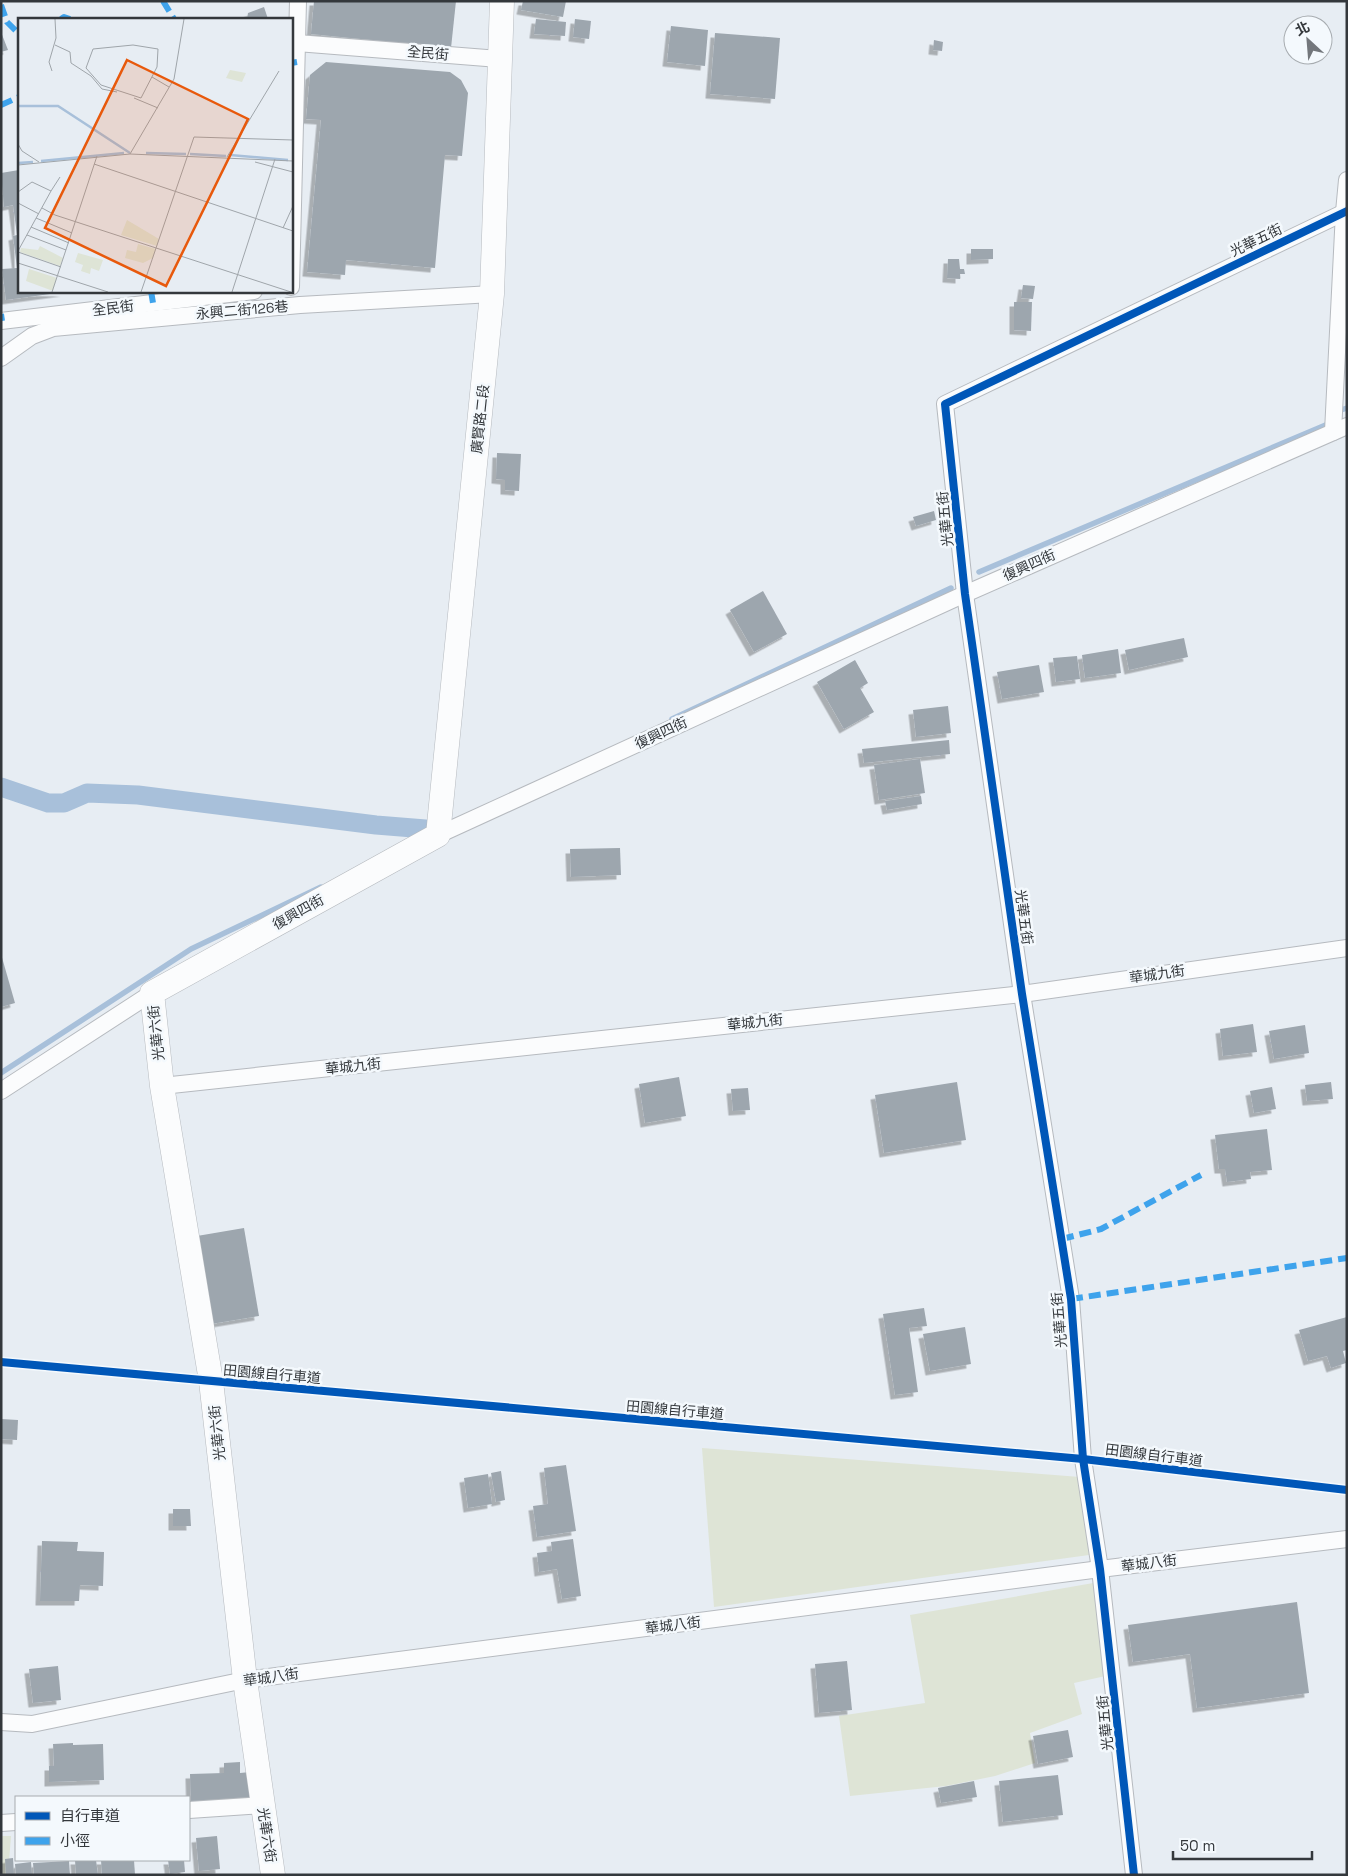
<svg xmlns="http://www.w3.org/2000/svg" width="1348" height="1876" font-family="'Space Grotesk','Noto Sans TC',sans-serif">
  <defs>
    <filter id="shadow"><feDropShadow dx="-4.5" dy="4.5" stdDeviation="0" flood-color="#0004"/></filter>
  </defs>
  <rect width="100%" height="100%" fill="#e7edf3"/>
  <g fill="#dee4d6">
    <path d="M 702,1448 L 1080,1477 L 1089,1555 L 714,1607 Z"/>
    <path d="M 1099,1582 L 1110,1675 L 1074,1683 L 1082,1714 L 1030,1733 L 1035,1763 L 995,1776 L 946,1786 L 850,1796 L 839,1716 L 925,1703 L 910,1615 Z"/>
    <path d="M 1,1836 L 11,1836 L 8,1875 L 1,1875 Z"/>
  </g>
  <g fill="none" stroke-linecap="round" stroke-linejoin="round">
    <g stroke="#a8c0da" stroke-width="5.5">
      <path d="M 1341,410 L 1347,408"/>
      <path d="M 979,572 L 1328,424"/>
      <path d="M 672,719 L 951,588"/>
      <path d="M 1,1073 L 191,949 L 321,887"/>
    </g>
    <path stroke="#a8c0da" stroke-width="19" d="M 1,787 L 48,803 L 64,803 L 87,793 L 138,795 L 376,825 L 438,830"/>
  </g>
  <g fill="#9da6ae" filter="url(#shadow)">
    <path d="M 314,1 L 456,1 L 451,48 L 311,34 Z"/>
    <path d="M 523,1 L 566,1 L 563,17 L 521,10 Z"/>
    <path d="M 264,7 L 268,19 L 247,19 L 248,13 Z"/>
    <path d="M 536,19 L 566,22 L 565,36 L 534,34 Z"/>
    <path d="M 575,19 L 591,21 L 589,39 L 573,37 Z"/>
    <path d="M 671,26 L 708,30 L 705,66 L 667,62 Z"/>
    <path d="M 1,32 L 8,50 L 1,52 Z"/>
    <path d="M 715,33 L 780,38 L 775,99 L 710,94 Z"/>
    <path d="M 934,40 L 943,42 L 942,51 L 933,50 Z"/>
    <path d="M 326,62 L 450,72 L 461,80 L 468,93 L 462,156 L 445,155 L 435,268 L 346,260 L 345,275 L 307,272 L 321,120 L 306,119 L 310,75 Z"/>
    <path d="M 19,170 L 19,291 L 65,292 L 6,300 L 2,269 L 17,268 L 13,236 L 17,235 L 13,205 L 4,207 L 1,173 Z"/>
    <path d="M 971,249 L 993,249 L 993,259 L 971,260 Z"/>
    <path d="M 948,259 L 959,259 L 960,269 L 964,269 L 965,274 L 960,274 L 960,279 L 947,278 Z"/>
    <path d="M 1023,285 L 1035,286 L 1033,299 L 1021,298 Z"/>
    <path d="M 1014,302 L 1032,302 L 1031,331 L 1014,330 Z"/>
    <path d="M 497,453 L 521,454 L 519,491 L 505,490 L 505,480 L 496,479 Z"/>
    <path d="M 934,511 L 936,520 L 916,526 L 913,517 Z"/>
    <path d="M 763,591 L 787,634 L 754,652 L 730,610 Z"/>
    <path d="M 1184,638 L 1188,657 L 1129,670 L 1125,650 Z"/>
    <path d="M 1118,649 L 1121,673 L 1085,678 L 1082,655 Z"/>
    <path d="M 1077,656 L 1080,679 L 1056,682 L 1053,658 Z"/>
    <path d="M 855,660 L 868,683 L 860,688 L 874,712 L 844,729 L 817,682 Z"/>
    <path d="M 1039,665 L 1044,692 L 1002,699 L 997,672 Z"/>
    <path d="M 948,706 L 951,733 L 916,737 L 913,710 Z"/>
    <path d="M 949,740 L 950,754 L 864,763 L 862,749 Z"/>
    <path d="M 920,759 L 925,793 L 879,800 L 874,765 Z"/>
    <path d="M 921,796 L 922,804 L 887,810 L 885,801 Z"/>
    <path d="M 620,848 L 621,875 L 571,877 L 570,849 Z"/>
    <path d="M 1,954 L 15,1003 L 1,1007 Z"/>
    <path d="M 1253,1024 L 1257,1052 L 1223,1056 L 1220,1029 Z"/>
    <path d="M 1305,1025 L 1309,1053 L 1274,1059 L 1269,1031 Z"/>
    <path d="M 679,1077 L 686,1116 L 645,1123 L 639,1084 Z"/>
    <path d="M 957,1082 L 966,1140 L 884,1153 L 875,1095 Z"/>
    <path d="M 1331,1082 L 1333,1099 L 1307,1101 L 1305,1085 Z"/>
    <path d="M 1272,1087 L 1276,1109 L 1254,1113 L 1250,1091 Z"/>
    <path d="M 748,1088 L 750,1110 L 733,1111 L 731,1089 Z"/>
    <path d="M 1267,1129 L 1272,1170 L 1250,1172 L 1251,1179 L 1227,1182 L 1225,1169 L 1219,1169 L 1215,1135 Z"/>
    <path d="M 244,1228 L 259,1316 L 211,1324 L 197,1236 Z"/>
    <path d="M 924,1308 L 927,1326 L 909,1328 L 918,1392 L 895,1395 L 883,1314 Z"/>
    <path d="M 1347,1317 L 1347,1350 L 1343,1351 L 1346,1363 L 1331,1368 L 1327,1356 L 1308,1361 L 1299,1330 Z"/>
    <path d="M 965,1327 L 971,1364 L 930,1371 L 923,1334 Z"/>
    <path d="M 1,1419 L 18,1420 L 17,1440 L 1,1439 Z"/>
    <path d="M 566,1465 L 576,1531 L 537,1537 L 533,1506 L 548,1504 L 544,1468 Z"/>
    <path d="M 501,1471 L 505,1500 L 496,1502 L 491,1473 Z"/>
    <path d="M 488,1474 L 492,1504 L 468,1508 L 464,1478 Z"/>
    <path d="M 173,1509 L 190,1509 L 191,1526 L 173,1526 Z"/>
    <path d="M 573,1539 L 581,1596 L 562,1599 L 557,1569 L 539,1572 L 537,1553 L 552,1551 L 551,1542 Z"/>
    <path d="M 42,1541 L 78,1542 L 77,1551 L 104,1552 L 103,1586 L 80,1585 L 79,1601 L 40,1601 Z"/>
    <path d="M 1297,1602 L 1309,1693 L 1197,1708 L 1190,1654 L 1133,1662 L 1128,1625 Z"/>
    <path d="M 847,1661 L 852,1710 L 819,1713 L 815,1664 Z"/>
    <path d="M 58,1666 L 61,1700 L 33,1703 L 29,1669 Z"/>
    <path d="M 1068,1730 L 1073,1757 L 1038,1764 L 1033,1736 Z"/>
    <path d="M 73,1743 L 73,1745 L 103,1744 L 104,1780 L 49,1782 L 49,1766 L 54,1766 L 53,1744 Z"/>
    <path d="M 240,1762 L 240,1773 L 250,1772 L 251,1804 L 191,1807 L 190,1774 L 224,1773 L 224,1763 Z"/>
    <path d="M 1058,1775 L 1063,1815 L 1003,1822 L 999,1781 Z"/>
    <path d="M 974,1781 L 977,1797 L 941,1803 L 938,1788 Z"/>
    <path d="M 217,1836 L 220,1869 L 199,1871 L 196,1838 Z"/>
    <path d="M 13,1858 L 14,1875 L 6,1875 L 5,1859 Z"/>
    <path d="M 75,1860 L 96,1860 L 98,1875 L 76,1875 Z"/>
    <path d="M 101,1860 L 134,1860 L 135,1875 L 102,1875 Z"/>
    <path d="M 168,1860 L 184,1860 L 185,1872 L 170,1874 Z"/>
    <path d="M 69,1861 L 70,1875 L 34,1875 L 33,1863 Z"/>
    <path d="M 31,1862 L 32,1875 L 16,1875 L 15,1864 Z"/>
  </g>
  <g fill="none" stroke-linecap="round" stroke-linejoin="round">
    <defs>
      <g id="street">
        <path d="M 297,43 L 499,59"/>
        <path d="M 291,287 L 298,1"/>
        <path d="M 1,321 L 254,291"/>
        <path d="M 1,358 L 32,336 L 53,328 L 300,305 L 492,294"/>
        <path d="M 1333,432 L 1344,212 L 1347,180"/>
        <path d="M 438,835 L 965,594 L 1347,426"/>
        <path d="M 162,1086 L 1022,994 L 1347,948"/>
        <path d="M 1,1091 L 152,993"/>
        <path d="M 1,1722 L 32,1724 L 245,1680 L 1100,1569 L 1347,1539"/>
        <path d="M 189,1810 L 262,1805"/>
        <path d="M 1,1823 L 16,1822"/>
        <path d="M 1134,1875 L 1100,1569 L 1083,1459 L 1071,1299 L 1022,994 L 965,594 L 945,404 L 1347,211"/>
      </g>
      <path id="secondary" d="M 273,1875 L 245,1680 L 211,1381 L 162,1086 L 152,993 L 438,835 L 492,294 L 502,1"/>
    </defs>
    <use href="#street" stroke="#b6babf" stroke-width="18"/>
    <use href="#secondary" stroke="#b6babf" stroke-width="25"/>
    <use href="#street" stroke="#fbfcfd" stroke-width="16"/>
    <use href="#secondary" stroke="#fbfcfd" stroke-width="24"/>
    <g stroke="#3ea3ec" stroke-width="6" stroke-dasharray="12 6" stroke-linecap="butt">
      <path d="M 163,1 L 174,19"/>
      <path d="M 1,5 L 7,22 L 19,34"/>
      <path d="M 61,19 L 64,17 L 70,19"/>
      <path d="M 291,63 L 297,62"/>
      <path d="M 1,105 L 19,97"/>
      <path d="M 291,119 L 294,119"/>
      <path d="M 151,291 L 153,303"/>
      <path d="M 1,314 L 2,321"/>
      <path d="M 1062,1239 L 1101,1229 L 1201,1175"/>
      <path d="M 1071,1299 L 1347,1258"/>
    </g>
    <defs>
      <g id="cycleway">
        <path d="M 1,1362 L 1083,1459 L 1347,1490"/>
        <path d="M 1134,1875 L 1100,1569 L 1083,1459 L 1071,1299 L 1022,994 L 965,594 L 945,404 L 1347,211"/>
      </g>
    </defs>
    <use href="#cycleway" stroke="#f4f9fd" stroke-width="11"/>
    <use href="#cycleway" stroke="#0057b8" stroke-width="8"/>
  </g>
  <g text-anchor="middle" stroke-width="5" stroke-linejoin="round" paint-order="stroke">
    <g font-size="14" fill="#34383c" stroke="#f4f9fd">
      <text transform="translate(428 53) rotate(5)" y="5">全民街</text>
      <text transform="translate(1256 240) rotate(-26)" y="5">光華五街</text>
      <text transform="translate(113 308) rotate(-7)" y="5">全民街</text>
      <text transform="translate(242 310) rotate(-5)" y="5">永興二街126巷</text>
      <text transform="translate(480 419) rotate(-84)" y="5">廣賢路二段</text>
      <text transform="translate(945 519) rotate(-96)" y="5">光華五街</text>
      <text transform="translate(1029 565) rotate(-24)" y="5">復興四街</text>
      <text transform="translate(661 733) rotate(-25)" y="5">復興四街</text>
      <text transform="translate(298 912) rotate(-29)" y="5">復興四街</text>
      <text transform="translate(1024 917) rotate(82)" y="5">光華五街</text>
      <text transform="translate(1157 974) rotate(-8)" y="5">華城九街</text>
      <text transform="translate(755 1022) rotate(-6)" y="5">華城九街</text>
      <text transform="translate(156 1033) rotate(-96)" y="5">光華六街</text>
      <text transform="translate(353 1066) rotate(-6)" y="5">華城九街</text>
      <text transform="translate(1059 1320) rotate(-95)" y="5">光華五街</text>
      <text transform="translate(272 1374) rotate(5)" y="5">田園線自行車道</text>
      <text transform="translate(675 1410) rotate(5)" y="5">田園線自行車道</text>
      <text transform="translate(217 1433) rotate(-96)" y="5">光華六街</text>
      <text transform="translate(1154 1455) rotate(7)" y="5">田園線自行車道</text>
      <text transform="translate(1149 1563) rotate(-7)" y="5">華城八街</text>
      <text transform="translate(673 1625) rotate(-7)" y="5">華城八街</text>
      <text transform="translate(271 1677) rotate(-8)" y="5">華城八街</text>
      <text transform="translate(1105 1723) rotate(-96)" y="5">光華五街</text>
      <text transform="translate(267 1835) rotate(81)" y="5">光華六街</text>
    </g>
  </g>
  <g transform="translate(18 18)">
    <rect width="275" height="275" fill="#e7edf3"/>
    <path d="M 212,52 L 228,55 L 224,64 L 208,60 ZM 109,202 L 141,221 L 139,228 L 103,217 ZM 120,226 L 138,231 L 135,240 L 125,245 L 107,240 L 109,232 L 118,234 ZM 22,228 L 45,240 L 42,248 L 2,234 L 3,230 L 20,232 ZM 60,235 L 85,242 L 81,253 L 73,250 L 72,256 L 63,253 L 65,247 L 57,244 ZM 11,251 L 39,260 L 35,273 L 8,263 Z" fill="#dee4d6"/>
    <path fill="none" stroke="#a8c0da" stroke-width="2.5" d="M 0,88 L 40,88 L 112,135M 128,135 L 168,136M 172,136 L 208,138M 212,137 L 270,142M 23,143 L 106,135M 0,145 L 15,144"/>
    <path fill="none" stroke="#9fa5aa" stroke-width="1" d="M 37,27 L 52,34 L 53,45 L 73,58 L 84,71 L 99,74M 115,27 L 140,31 L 139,49 L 123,80 L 83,67 L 68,50 L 75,31 ZM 34,53 L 31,44 L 38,20 L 37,1M 134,59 L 151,69M 116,80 L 140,90M 0,126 L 4,133 L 21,144M 112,136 L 156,61 L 166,1M 209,139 L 261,53M 237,144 L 275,154M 76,146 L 275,213M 0,147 L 112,136 L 275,143M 0,174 L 14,164 L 33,173 L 42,159M 0,185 L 21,196M 24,190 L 37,197 L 273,274M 18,200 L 54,215M 13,209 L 51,225M 265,210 L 275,188M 9,217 L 48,232M 0,233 L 33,173M 0,234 L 43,249M 0,245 L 90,274M 34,274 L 79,138M 123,274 L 176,119 L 275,122M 214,274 L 257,141"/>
    <path fill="#e8590c" fill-opacity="0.15" stroke="#e8590c" stroke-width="2.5" d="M 109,42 L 230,101 L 148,268 L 27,210 Z"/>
    <rect width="275" height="275" fill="none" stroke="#34383c" stroke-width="2.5"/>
  </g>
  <rect width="1348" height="1876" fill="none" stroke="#34383c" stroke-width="5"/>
  <rect x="15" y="1796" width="175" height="65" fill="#f4f9fd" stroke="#a7acb0"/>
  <rect x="25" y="1812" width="25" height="8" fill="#0057b8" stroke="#a7acb0"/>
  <text x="60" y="1821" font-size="15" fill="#34383c">自行車道</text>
  <rect x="25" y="1837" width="25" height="8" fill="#3ea3ec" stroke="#a7acb0"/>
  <text x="60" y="1846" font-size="15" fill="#34383c">小徑</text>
  <g transform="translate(1308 40) rotate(334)"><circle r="24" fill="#f4f9fd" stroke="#a7acb0"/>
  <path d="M0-4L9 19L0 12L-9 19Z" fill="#73777c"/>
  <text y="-8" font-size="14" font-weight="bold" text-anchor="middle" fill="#34383c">北</text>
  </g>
  <path d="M1173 1851v8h139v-8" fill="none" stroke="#34383c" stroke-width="2.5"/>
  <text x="1180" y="1851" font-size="15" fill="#34383c" stroke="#f4f9fd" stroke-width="4" paint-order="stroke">50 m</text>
</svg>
